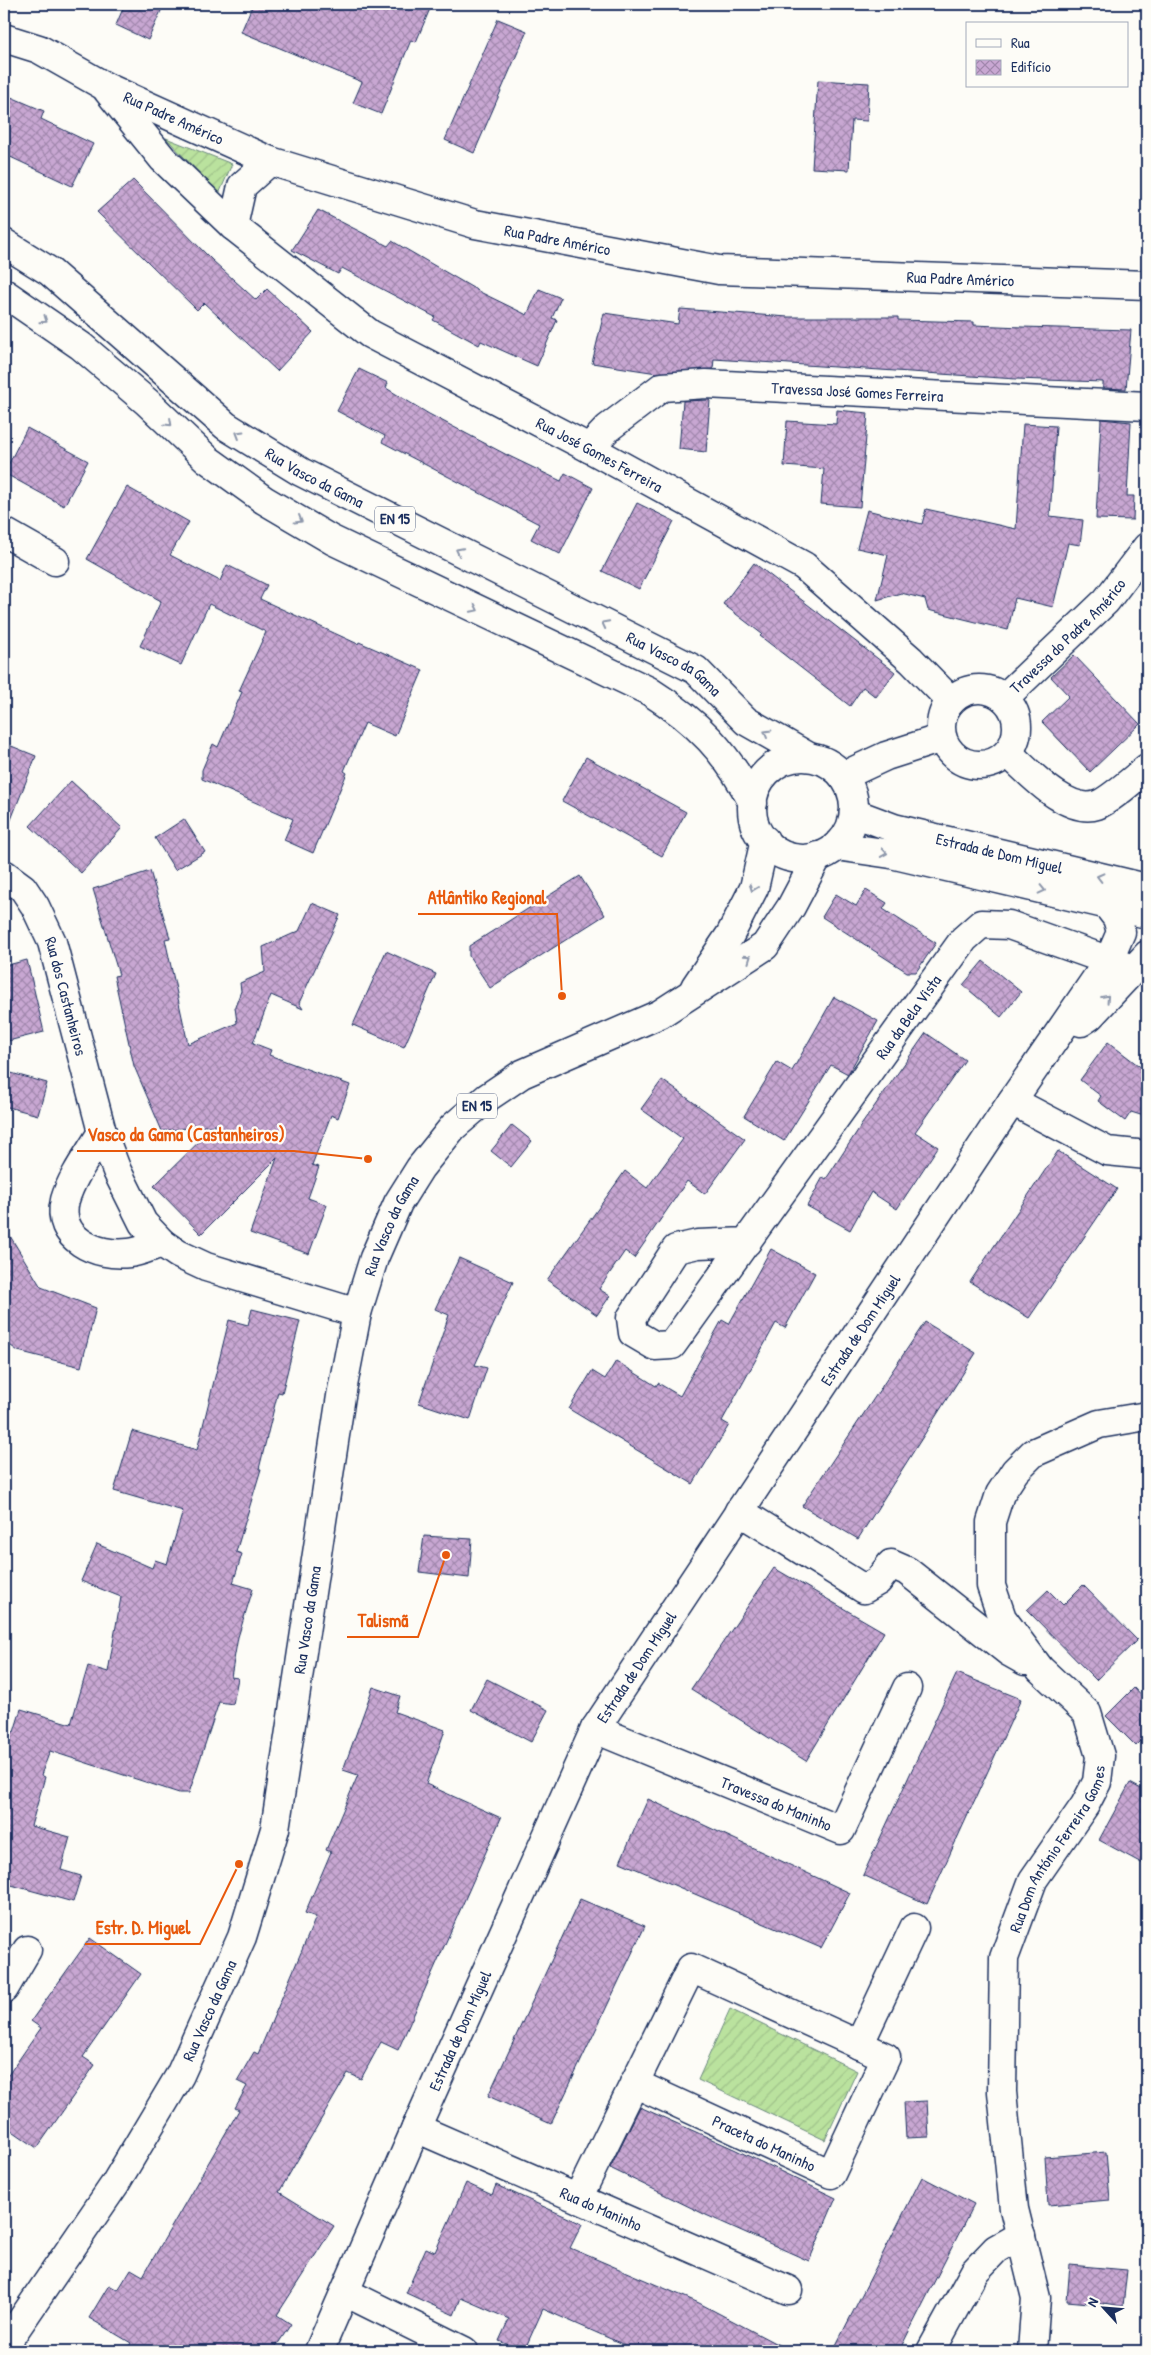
<svg xmlns="http://www.w3.org/2000/svg" width="1151" height="2355" font-family="'Patrick Hand',sans-serif">
  <defs>
    <pattern id="garden-furrows" width="10" height="10" patternUnits="userSpaceOnUse" patternTransform="scale(1.25)"><rect width="10" height="10" fill="#bae29e"/><path d="M-1 1l2-2M0 10L10 0M9 11l2-2" fill="none" stroke="#9fc28a"/></pattern>
    <pattern id="building-cross-hatch" width="8" height="8" patternUnits="userSpaceOnUse" patternTransform="scale(1.25)"><rect width="8" height="8" fill="#c8a7d2"/><path d="M0 0l8 8M0 8l8-8" fill="none" stroke="#a288ae"/></pattern>
  </defs>
  <rect width="100%" height="100%" fill="#fdfcf7"/>
  <filter id="ink" filterUnits="userSpaceOnUse"><feTurbulence type="fractalNoise" baseFrequency=".02" numOctaves="2"/><feDisplacementMap in="SourceGraphic" scale="10" xChannelSelector="R" yChannelSelector="G"/><feConvolveMatrix kernelMatrix="1 2 1 2 8 2 1 2 1" color-interpolation-filters="sRGB"/></filter>
  <g filter="url(#ink)">
    <g fill="url(#garden-furrows)" stroke="#6a887e">
      <path d="M 166,138 L 232,164 L 219,194 Z"/>
      <path d="M 730,2009 L 857,2071 L 825,2140 L 698,2080 Z"/>
    </g>
    <g fill="url(#building-cross-hatch)" stroke="#1b2f5e">
      <path d="M 125,4 L 164,4 L 148,40 L 116,25 Z"/>
      <path d="M 253,4 L 432,4 L 416,42 L 411,40 L 381,114 L 353,103 L 362,82 L 241,32 Z"/>
      <path d="M 498,19 L 527,31 L 474,153 L 445,140 Z"/>
      <path d="M 818,80 L 869,83 L 867,121 L 852,120 L 849,170 L 812,168 Z"/>
      <path d="M 4,94 L 44,111 L 41,119 L 93,144 L 72,186 L 4,154 Z"/>
      <path d="M 133,180 L 212,260 L 256,300 L 267,289 L 313,332 L 277,371 L 204,303 L 197,310 L 97,212 Z"/>
      <path d="M 318,210 L 388,246 L 392,241 L 480,292 L 527,315 L 539,289 L 561,298 L 552,318 L 557,320 L 537,366 L 481,341 L 479,345 L 433,320 L 435,317 L 342,268 L 338,274 L 292,250 Z"/>
      <path d="M 680,309 L 788,317 L 898,317 L 898,320 L 974,322 L 974,325 L 1022,327 L 1131,330 L 1126,389 L 1103,388 L 1103,382 L 1016,379 L 714,359 L 713,369 L 657,373 L 592,363 L 604,313 L 678,324 Z"/>
      <path d="M 359,369 L 388,383 L 386,388 L 429,414 L 507,455 L 561,481 L 565,473 L 593,488 L 560,554 L 531,539 L 539,524 L 382,442 L 385,436 L 337,411 Z"/>
      <path d="M 710,400 L 706,452 L 679,449 L 683,401 Z"/>
      <path d="M 837,410 L 868,413 L 860,507 L 821,504 L 824,469 L 784,466 L 787,421 L 836,424 Z"/>
      <path d="M 1101,419 L 1131,422 L 1127,496 L 1134,496 L 1133,520 L 1096,519 Z"/>
      <path d="M 1023,424 L 1056,426 L 1050,516 L 1083,520 L 1080,545 L 1068,543 L 1053,607 L 1015,598 L 1008,630 L 928,610 L 925,599 L 901,593 L 877,600 L 888,555 L 857,548 L 867,510 L 922,524 L 926,509 L 1016,529 Z"/>
      <path d="M 27,428 L 88,461 L 64,506 L 4,473 Z"/>
      <path d="M 127,487 L 189,522 L 170,555 L 220,581 L 227,565 L 267,585 L 260,599 L 358,644 L 359,642 L 423,670 L 395,736 L 365,723 L 344,771 L 347,773 L 313,853 L 284,840 L 293,819 L 202,779 L 202,770 L 213,744 L 218,747 L 242,692 L 239,691 L 266,632 L 209,604 L 181,665 L 140,646 L 161,601 L 87,559 Z"/>
      <path d="M 637,503 L 674,521 L 639,589 L 602,571 Z"/>
      <path d="M 754,563 L 895,672 L 876,697 L 863,687 L 850,706 L 760,636 L 762,634 L 723,604 Z"/>
      <path d="M 1074,655 L 1140,724 L 1090,772 L 1042,722 L 1069,696 L 1051,677 Z"/>
      <path d="M 4,743 L 36,756 L 5,835 L 4,834 Z"/>
      <path d="M 586,757 L 686,812 L 662,856 L 562,801 Z"/>
      <path d="M 71,781 L 122,828 L 81,873 L 30,826 Z"/>
      <path d="M 184,819 L 205,852 L 175,870 L 155,838 Z"/>
      <path d="M 150,871 L 170,938 L 165,939 L 188,1044 L 237,1023 L 235,1007 L 241,991 L 240,983 L 265,972 L 263,947 L 299,931 L 312,903 L 340,915 L 299,1003 L 303,1009 L 271,995 L 253,1043 L 271,1050 L 269,1055 L 350,1085 L 338,1118 L 331,1115 L 312,1165 L 319,1167 L 308,1198 L 327,1205 L 309,1254 L 250,1233 L 277,1158 L 201,1234 L 154,1186 L 216,1125 L 162,1131 L 134,1066 L 114,976 L 119,975 L 93,889 Z"/>
      <path d="M 580,876 L 605,915 L 490,988 L 469,956 L 469,946 Z"/>
      <path d="M 866,890 L 887,903 L 883,909 L 936,943 L 916,972 L 907,972 L 822,917 L 836,894 L 856,906 Z"/>
      <path d="M 386,951 L 436,974 L 404,1047 L 353,1025 Z"/>
      <path d="M 27,960 L 44,1032 L 4,1042 L 4,966 Z"/>
      <path d="M 983,961 L 1021,992 L 1001,1017 L 963,985 Z"/>
      <path d="M 834,997 L 878,1021 L 848,1074 L 831,1065 L 784,1141 L 744,1116 L 777,1062 L 792,1071 Z"/>
      <path d="M 926,1033 L 965,1060 L 915,1132 L 938,1147 L 897,1209 L 871,1192 L 850,1230 L 807,1206 L 823,1177 L 826,1179 L 862,1124 Z"/>
      <path d="M 1108,1042 L 1147,1072 L 1147,1117 L 1131,1112 L 1125,1121 L 1098,1101 L 1101,1096 L 1080,1080 Z"/>
      <path d="M 4,1071 L 47,1083 L 38,1115 L 4,1106 Z"/>
      <path d="M 662,1080 L 745,1139 L 705,1194 L 687,1181 L 634,1258 L 625,1251 L 599,1289 L 610,1296 L 597,1315 L 547,1280 L 625,1171 L 647,1188 L 683,1139 L 641,1109 Z"/>
      <path d="M 512,1125 L 532,1141 L 511,1167 L 491,1151 Z"/>
      <path d="M 1058,1151 L 1117,1189 L 1029,1318 L 970,1282 Z"/>
      <path d="M 4,1226 L 41,1287 L 96,1308 L 81,1367 L 18,1351 L 4,1341 Z"/>
      <path d="M 771,1249 L 815,1273 L 785,1328 L 776,1323 L 722,1421 L 729,1425 L 693,1484 L 569,1409 L 592,1371 L 605,1379 L 616,1361 L 656,1386 L 658,1383 L 680,1396 L 722,1320 L 729,1324 Z"/>
      <path d="M 459,1258 L 513,1282 L 475,1365 L 487,1368 L 470,1420 L 419,1403 L 449,1315 L 435,1309 Z"/>
      <path d="M 252,1309 L 300,1321 L 282,1393 L 278,1392 L 259,1469 L 261,1469 L 236,1552 L 242,1554 L 233,1583 L 253,1589 L 238,1637 L 231,1677 L 238,1678 L 233,1704 L 219,1702 L 189,1793 L 179,1793 L 50,1751 L 41,1775 L 45,1777 L 31,1826 L 70,1837 L 61,1870 L 81,1876 L 73,1902 L 4,1883 L 4,1729 L 14,1732 L 21,1709 L 71,1724 L 88,1666 L 108,1672 L 121,1597 L 81,1581 L 97,1544 L 152,1568 L 155,1560 L 167,1564 L 183,1511 L 114,1491 L 132,1431 L 197,1450 L 229,1320 L 248,1325 Z"/>
      <path d="M 925,1322 L 976,1353 L 858,1539 L 802,1506 Z"/>
      <path d="M 424,1536 L 472,1539 L 469,1578 L 419,1572 Z"/>
      <path d="M 774,1568 L 884,1632 L 806,1761 L 691,1689 Z"/>
      <path d="M 1083,1585 L 1137,1640 L 1096,1680 L 1027,1610 L 1048,1590 L 1063,1605 Z"/>
      <path d="M 957,1673 L 1021,1699 L 927,1904 L 863,1875 Z"/>
      <path d="M 487,1679 L 548,1710 L 531,1742 L 471,1710 Z"/>
      <path d="M 373,1687 L 400,1696 L 395,1712 L 445,1730 L 426,1784 L 501,1818 L 398,2050 L 381,2042 L 361,2079 L 348,2073 L 279,2192 L 334,2226 L 277,2315 L 291,2324 L 273,2351 L 126,2351 L 131,2343 L 89,2318 L 109,2285 L 118,2290 L 131,2269 L 143,2276 L 239,2110 L 235,2108 L 247,2086 L 237,2081 L 254,2052 L 258,2054 L 316,1917 L 305,1913 L 331,1852 L 326,1850 L 358,1775 L 343,1770 Z"/>
      <path d="M 1134,1688 L 1147,1702 L 1147,1735 L 1136,1746 L 1106,1716 Z"/>
      <path d="M 1130,1783 L 1147,1792 L 1147,1866 L 1099,1840 Z"/>
      <path d="M 648,1799 L 850,1893 L 821,1948 L 620,1862 Z"/>
      <path d="M 580,1899 L 645,1926 L 551,2124 L 488,2096 Z"/>
      <path d="M 90,1938 L 141,1974 L 83,2057 L 95,2065 L 37,2148 L 4,2125 L 4,2081 L 41,2028 L 31,2021 Z"/>
      <path d="M 927,2101 L 929,2137 L 906,2138 L 904,2102 Z"/>
      <path d="M 640,2107 L 734,2149 L 836,2198 L 809,2261 L 706,2215 L 610,2168 Z"/>
      <path d="M 1106,2152 L 1110,2200 L 1048,2205 L 1045,2157 Z"/>
      <path d="M 922,2177 L 974,2204 L 899,2351 L 833,2351 Z"/>
      <path d="M 466,2183 L 492,2195 L 496,2185 L 582,2224 L 570,2248 L 699,2303 L 790,2351 L 638,2351 L 543,2309 L 524,2351 L 499,2341 L 509,2319 L 461,2298 L 454,2315 L 406,2293 L 426,2248 L 435,2252 Z"/>
      <path d="M 1070,2265 L 1127,2270 L 1123,2306 L 1067,2301 Z"/>
    </g>
    <g fill="none" stroke-linecap="round" stroke-linejoin="round">
      <defs>
        <g id="minor">
          <path id="s1" d="M 4,38 L 39,49 L 106,87 L 270,161 L 475,224 L 719,270 L 1147,285"/>
          <path id="s2" d="M 108,91 L 163,159 L 233,226 L 370,334 L 589,448 L 804,566 L 911,660 L 951,701"/>
          <path d="M 233,226 L 242,186 L 270,161"/>
          <path id="s3" d="M 589,448 L 608,428 L 662,387 L 706,384 L 1147,406"/>
          <path d="M 4,532 L 55,561"/>
          <circle cx="979" cy="727" r="38"/>
          <path id="s4" d="M 1004,698 L 1106,601 L 1147,547"/>
          <path d="M 1008,753 C 1029,772 1067,815 1097,805 C 1109,801 1136,777 1147,768"/>
          <path d="M 843,776 L 886,756 L 942,738"/>
          <path id="s5" d="M 4,874 L 23,888 L 35,906 L 52,942 L 102,1132 L 117,1171 L 143,1223 L 162,1243 L 178,1254 L 206,1267 L 357,1313"/>
          <path d="M 1081,1022 L 1090,1016 L 1147,955"/>
          <path d="M 1012,1101 L 1107,1151 L 1147,1155"/>
          <path d="M 102,1132 C 90,1153 72,1176 65,1200 C 55,1239 97,1257 129,1253 C 140,1252 152,1246 162,1243"/>
          <path id="s6" d="M 747,1242 L 698,1244 L 676,1249 L 631,1318 L 633,1333 L 655,1346 L 672,1345 L 964,939 L 981,924 L 1009,925 L 1132,969"/>
          <path d="M 739,1511 L 864,1589 L 878,1581 L 891,1564 L 907,1571 L 1009,1652 L 1025,1661"/>
          <path id="s7" d="M 595,1729 L 841,1830 L 907,1688"/>
          <path d="M 4,1989 L 27,1950"/>
          <path d="M 859,2045 L 914,1928"/>
          <path id="s8" d="M 416,2128 L 788,2290"/>
          <path d="M 578,2198 L 691,1968 L 886,2057 L 831,2174 L 634,2083"/>
          <path d="M 345,2292 L 464,2351"/>
          <path id="s9" d="M 319,2351 L 416,2128 L 595,1729 L 1012,1101 L 1109,960 L 1121,932 L 1117,918 L 1107,905"/>
          <path d="M 931,2351 L 975,2271 L 996,2249 L 1021,2235"/>
          <path id="s10" d="M 1032,2351 L 1036,2298 L 1014,2209 L 1002,2092 L 1004,1958 L 1033,1880 L 1085,1805 L 1097,1782 L 1100,1756 L 1087,1713 L 1040,1669 L 1002,1618 L 991,1586 L 991,1522 L 1000,1494 L 1015,1471 L 1033,1453 L 1099,1424 L 1147,1416"/>
        </g>
        <g id="major">
          <path id="s11" d="M 4,243 L 49,271 L 226,426 L 301,472 L 696,670 L 746,721 L 809,757"/>
          <path d="M 4,293 L 81,346 L 147,402 L 207,459 L 264,500 L 332,540 L 649,691 C 698,722 727,752 753,803"/>
          <circle cx="803" cy="808" r="51"/>
          <path id="s12" d="M 854,813 L 894,828 L 1147,888"/>
          <path d="M 836,846 L 891,854 L 1147,914"/>
          <path d="M 695,987 L 730,935 L 754,888 L 765,840"/>
          <path id="s13" d="M 4,2346 L 115,2184 L 180,2075 L 242,1937 L 275,1829 L 341,1396 L 357,1313 L 374,1258 L 398,1203 L 420,1168 L 453,1127 L 488,1097 L 522,1074 L 660,1014 L 765,946 L 791,907 L 818,856"/>
        </g>
      </defs>
      <use href="#minor" stroke="#1b2f5e" stroke-width="31"/>
      <use href="#major" stroke="#1b2f5e" stroke-width="31"/>
      <use href="#minor" stroke="#fdfcf7" stroke-width="28"/>
      <use href="#major" stroke="#fdfcf7" stroke-width="28"/>
    </g>
    <defs><path id="oneway-chevron" d="M-2-3.5L2.5 0L-2 3.5" fill="none" stroke-width="1.6" stroke-linecap="round" stroke-linejoin="round" transform="scale(1.25)"/></defs>
    <g stroke="#8c96aa">
      <use href="#oneway-chevron" transform="translate(44 320) rotate(35)"/>
      <use href="#oneway-chevron" transform="translate(169 423) rotate(43)"/>
      <use href="#oneway-chevron" transform="translate(239 434) rotate(-149)"/>
      <use href="#oneway-chevron" transform="translate(299 520) rotate(30)"/>
      <use href="#oneway-chevron" transform="translate(459 551) rotate(-153)"/>
      <use href="#oneway-chevron" transform="translate(475 609) rotate(26)"/>
      <use href="#oneway-chevron" transform="translate(605 624) rotate(-153)"/>
      <use href="#oneway-chevron" transform="translate(767 733) rotate(-150)"/>
      <use href="#oneway-chevron" transform="translate(884 853) rotate(9)"/>
      <use href="#oneway-chevron" transform="translate(1100 877) rotate(-166)"/>
      <use href="#oneway-chevron" transform="translate(753 888) rotate(110)"/>
      <use href="#oneway-chevron" transform="translate(1042 890) rotate(13)"/>
      <use href="#oneway-chevron" transform="translate(748 958) rotate(-35)"/>
      <use href="#oneway-chevron" transform="translate(1106 998) rotate(-48)"/>
    </g>
  </g>
  <g text-anchor="middle" stroke-width="4.5" stroke-linejoin="round" paint-order="stroke">
    <g fill="#fdfcf7" stroke="#5f6c8c" stroke-width="1">
      <rect x="375" y="506.5" width="40" height="25" rx="4"/>
      <rect x="457" y="1093.5" width="40" height="25" rx="4"/>
    </g>
    <g font-size="15" font-weight="bold" fill="#1b2f5e">
      <text x="395" y="524">EN 15</text>
      <text x="477" y="1111">EN 15</text>
    </g>
    <g font-size="16" fill="#1b2f5e" stroke="#fdfcf7">
      <text dy="6" stroke="none"><textPath href="#s1" startOffset="188">Rua Padre Américo</textPath></text>
      <text dy="6" stroke="none"><textPath href="#s1" startOffset="592">Rua Padre Américo</textPath></text>
      <text dy="6" stroke="none"><textPath href="#s1" startOffset="998">Rua Padre Américo</textPath></text>
      <text dy="6" stroke="none"><textPath href="#s3" startOffset="291">Travessa José Gomes Ferreira</textPath></text>
      <text dy="6" stroke="none"><textPath href="#s2" startOffset="618">Rua José Gomes Ferreira</textPath></text>
      <text dy="6" stroke="none"><textPath href="#s11" startOffset="391">Rua Vasco da Gama</textPath></text>
      <text dy="6" stroke="none"><textPath href="#s4" startOffset="89">Travessa do Padre Américo</textPath></text>
      <text dy="6" stroke="none"><textPath href="#s11" startOffset="796">Rua Vasco da Gama</textPath></text>
      <text dy="6" stroke="none"><textPath href="#s12" startOffset="151">Estrada de Dom Miguel</textPath></text>
      <text dy="6" stroke="none"><textPath href="#s5" startOffset="141">Rua dos Castanheiros</textPath></text>
      <text dy="6" stroke="none"><textPath href="#s6" startOffset="616">Rua da Bela Vista</textPath></text>
      <text dy="6" stroke="none"><textPath href="#s13" startOffset="1204">Rua Vasco da Gama</textPath></text>
      <text dy="6" stroke="none"><textPath href="#s9" startOffset="1160">Estrada de Dom Miguel</textPath></text>
      <text dy="6" stroke="none"><textPath href="#s13" startOffset="799">Rua Vasco da Gama</textPath></text>
      <text dy="6" stroke="none"><textPath href="#s9" startOffset="755">Estrada de Dom Miguel</textPath></text>
      <text dy="6" stroke="none"><textPath href="#s7" startOffset="196">Travessa do Maninho</textPath></text>
      <text dy="6" stroke="none"><textPath href="#s10" startOffset="519">Rua Dom António Ferreira Gomes</textPath></text>
      <text dy="6" stroke="none"><textPath href="#s13" startOffset="394">Rua Vasco da Gama</textPath></text>
      <text dy="6" stroke="none"><textPath href="#s9" startOffset="350">Estrada de Dom Miguel</textPath></text>
      <text transform="translate(764 2143) rotate(25)" y="6">Praceta do Maninho</text>
      <text dy="6" stroke="none"><textPath href="#s8" startOffset="202">Rua do Maninho</textPath></text>
    </g>
  </g>
  <path fill="none" stroke="#e8590c" stroke-width="2" d="M562 996L557 914H418M368 1159L294 1151H77M446 1555L418 1637H347M239 1864L200 1944H85"/>
  <g fill="#e8590c" stroke="#fdfcf7" stroke-width="2">
    <circle cx="562" cy="996" r="5"/>
    <circle cx="368" cy="1159" r="5"/>
    <circle cx="446" cy="1555" r="5"/>
    <circle cx="239" cy="1864" r="5"/>
  </g>
  <g font-size="18" text-anchor="middle" font-weight="bold" fill="#e8590c" stroke="#fdfcf7" stroke-width="4.5" stroke-linejoin="round" paint-order="stroke">
    <text x="487" y="904">Atlântiko Regional</text>
    <text x="186" y="1141">Vasco da Gama (Castanheiros)</text>
    <text x="383" y="1627">Talismã</text>
    <text x="143" y="1934">Estr. D. Miguel</text>
  </g>
  <rect width="1151" height="2355" fill="none" stroke="#fdfcf7" stroke-width="20"/>
  <rect x="10" y="10" width="1131" height="2335" fill="none" stroke="#1b2f5e" stroke-width="2" filter="url(#ink)"/>
  <rect x="966" y="22" width="162" height="65" fill="#fdfcf7" stroke="#a3aaba"/>
  <rect x="976" y="39" width="25" height="8" fill="#fdfcf7" stroke="#a3aaba"/>
  <text x="1011" y="48" font-size="15" fill="#1b2f5e">Rua</text>
  <rect x="976" y="60" width="25" height="15" fill="url(#building-cross-hatch)" stroke="#a3aaba"/>
  <text x="1011" y="72" font-size="15" fill="#1b2f5e">Edifício</text>
  <g transform="translate(1104 2308) rotate(296)" stroke="#fdfcf7" stroke-width="4" paint-order="stroke">
  <path d="M0-4L9 19L0 12L-9 19Z" fill="#1b2f5e"/>
  <text y="-8" font-size="14" font-weight="bold" text-anchor="middle" fill="#1b2f5e">N</text>
  </g>
</svg>
